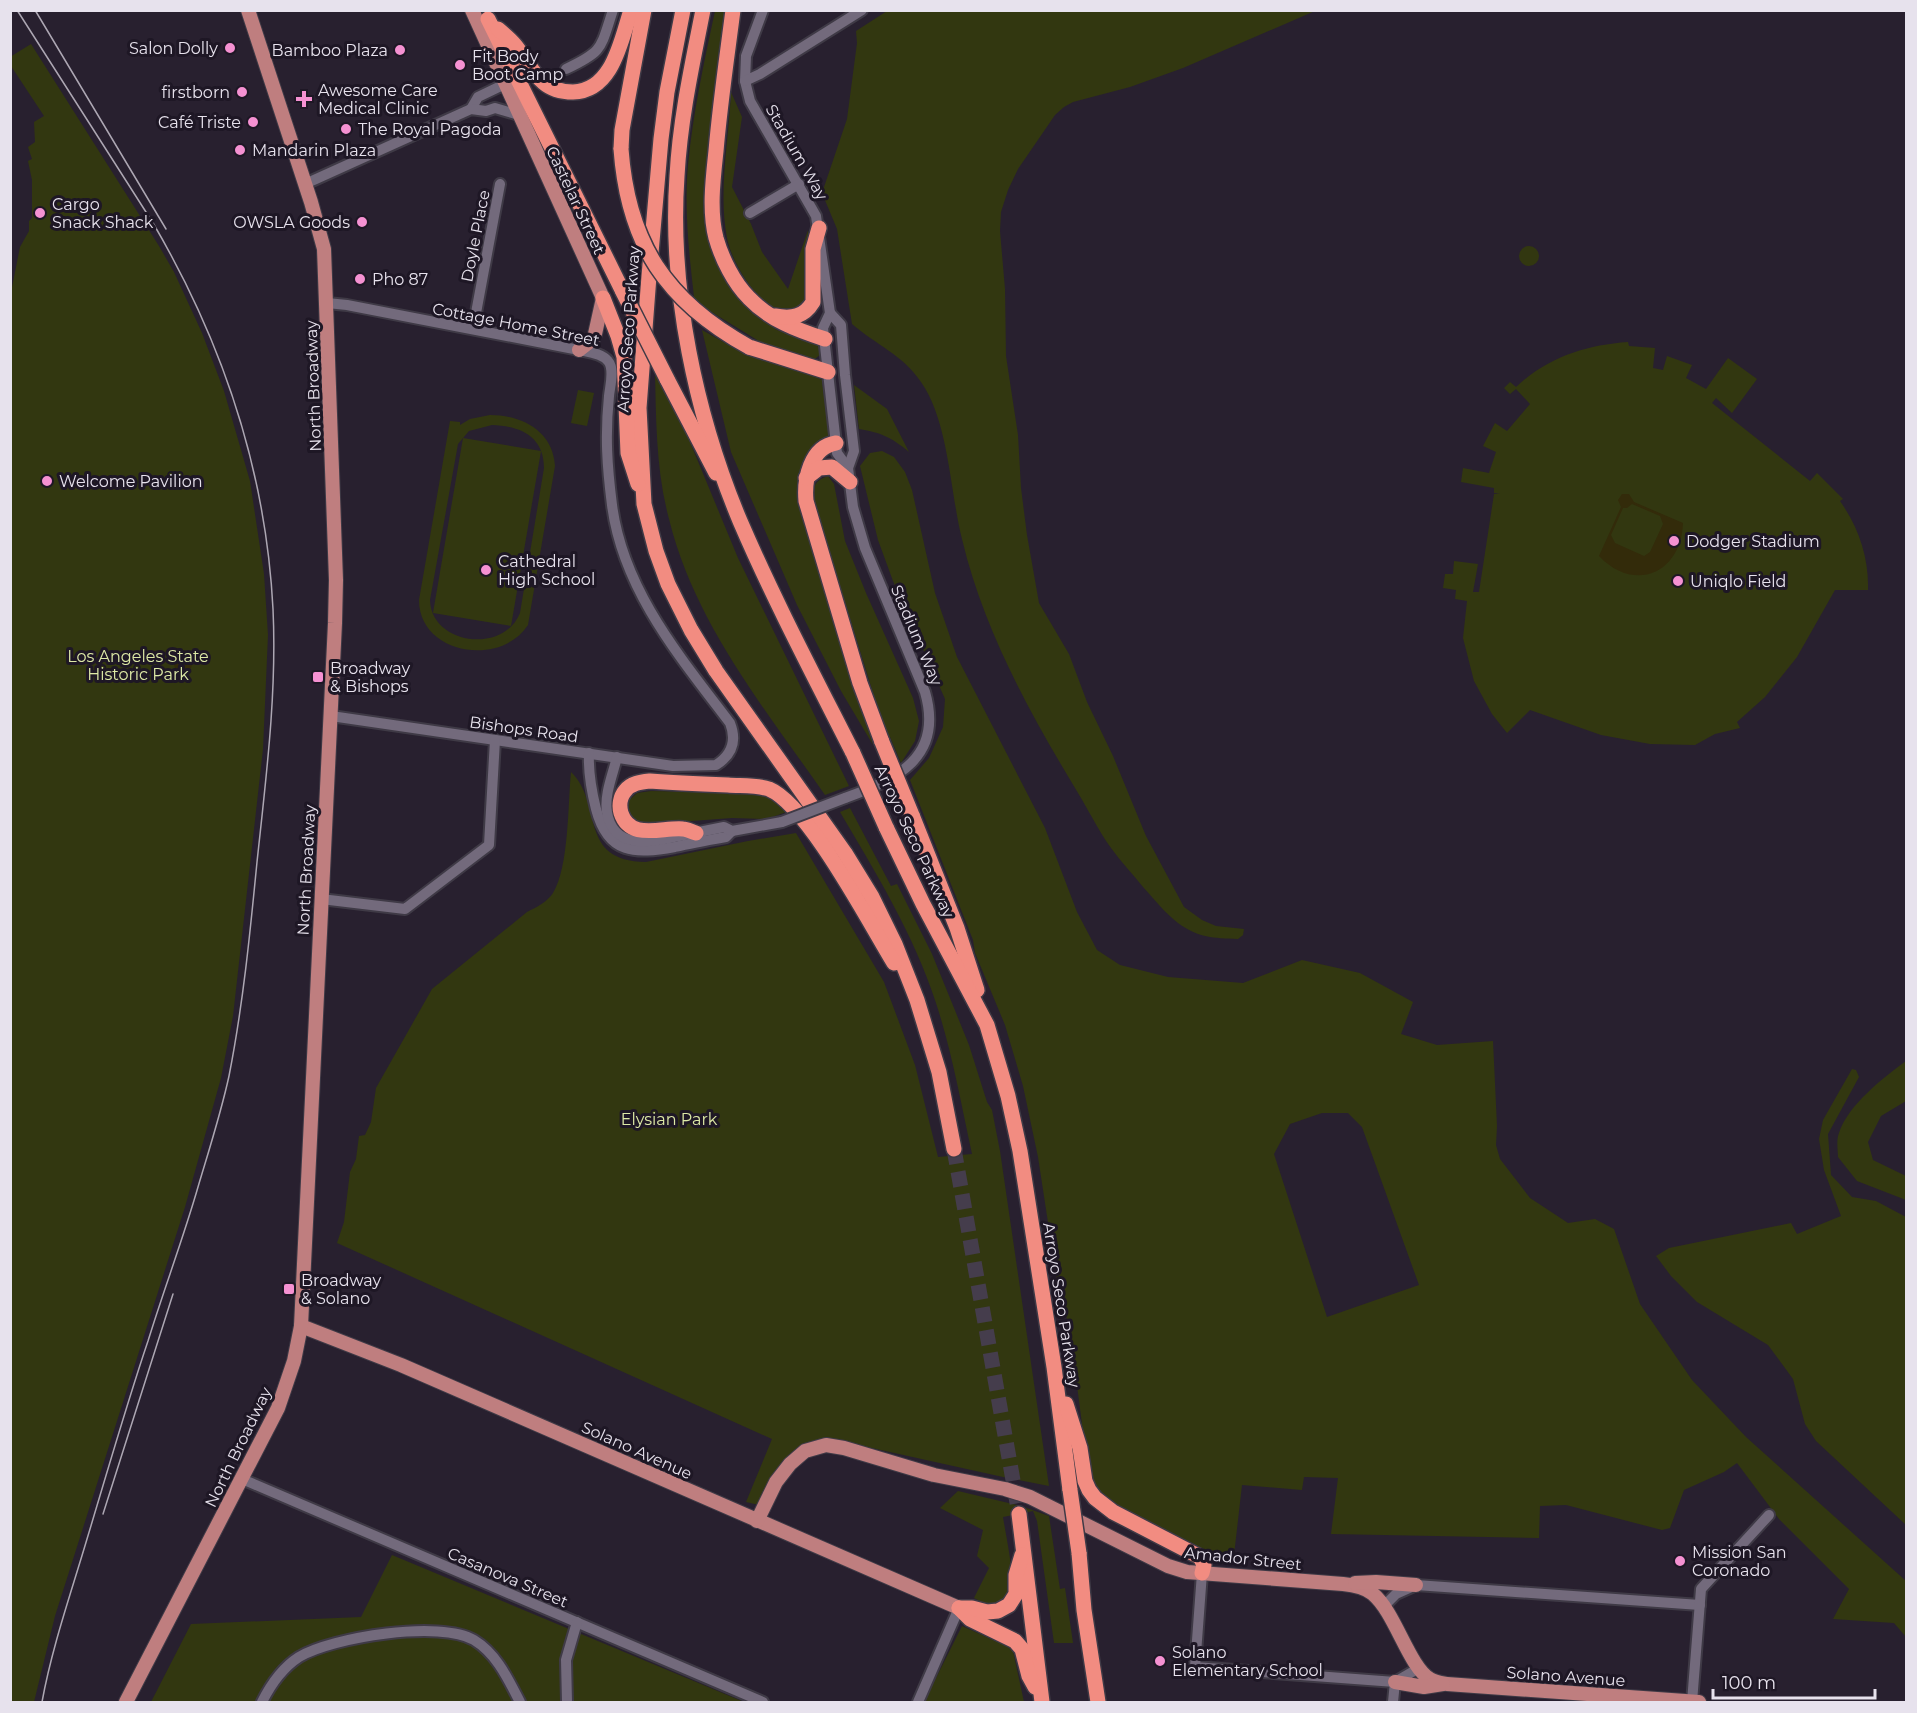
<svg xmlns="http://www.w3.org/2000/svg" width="1917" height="1713" font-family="Montserrat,sans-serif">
  <rect width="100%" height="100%" fill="#28202f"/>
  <g fill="#323710" fill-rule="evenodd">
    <path d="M 715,11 L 726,11 L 705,213 L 719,269 L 742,302 L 777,330 L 819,345 L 822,353 L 815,359 L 770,348 L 705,308 L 694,297 C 689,253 684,209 688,165 C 693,113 704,62 715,11 Z"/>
    <path d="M 887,11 L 1315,11 L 1183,68 L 1130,87 L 1073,102 L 1064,107 L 1055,115 L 1018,169 L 1008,190 L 1001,212 L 1000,231 L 1005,289 L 1006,356 L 1018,435 L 1021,488 L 1027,535 L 1039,603 L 1069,654 L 1087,702 L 1113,756 L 1146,836 L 1184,907 L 1202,920 L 1216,926 L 1244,929 L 1243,935 L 1238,939 C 1213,938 1199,938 1178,923 C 1165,913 1154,899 1143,887 C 1133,874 1121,862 1111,848 C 1100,833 1091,815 1081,798 C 1032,717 984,632 962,539 C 950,492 949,422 921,382 C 902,354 876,345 852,324 L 837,229 L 822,193 L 847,119 L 857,43 L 856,31 Z"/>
    <path d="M 31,44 L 159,246 L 174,272 L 202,333 L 224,391 L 250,481 L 264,574 L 268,635 L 263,749 L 233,1016 L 221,1078 L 185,1207 L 55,1616 L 34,1702 L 11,1702 L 10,297 L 20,247 L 29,231 L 29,221 L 32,218 L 32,180 L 28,161 L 32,159 L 28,147 L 35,142 L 34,122 L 44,116 L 11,66 L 10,57 Z"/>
    <path d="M 731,92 L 742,117 L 732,187 L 751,224 L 762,252 L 788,289 L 808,230 C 809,248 816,288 807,303 C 804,307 797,312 792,312 C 762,315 732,264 727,238 C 718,192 729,139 731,92 Z"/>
    <circle cx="1529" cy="256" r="10"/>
    <path d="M 702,330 L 745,354 L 811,373 L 822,380 L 829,437 L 813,450 L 799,474 L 801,512 L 873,745 L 841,691 L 797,605 L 731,452 Z"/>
    <path d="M 1628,342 L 1629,346 L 1655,348 L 1653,368 L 1663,370 L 1667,356 L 1692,365 L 1686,378 L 1706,389 L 1728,358 L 1757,379 L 1732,413 L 1716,398 L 1712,403 L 1810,481 L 1817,473 L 1843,499 L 1840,501 C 1859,528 1869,558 1868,590 L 1835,590 L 1797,657 L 1765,697 L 1737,722 L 1740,728 L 1715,734 L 1695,745 L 1650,744 L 1601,735 L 1530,710 L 1507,733 L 1492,714 L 1474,681 L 1463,638 L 1467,601 L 1455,599 L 1456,590 L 1443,588 L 1445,574 L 1453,574 L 1454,561 L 1478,564 L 1473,592 L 1479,592 L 1494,494 L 1500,494 L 1494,493 L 1494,488 L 1461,482 L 1463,468 L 1489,473 L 1496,452 L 1483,446 L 1495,423 L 1507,431 L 1530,404 L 1516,389 L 1510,394 L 1504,388 L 1510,382 L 1516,387 C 1548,357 1586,345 1628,342 Z"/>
    <path d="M 655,370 L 685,430 L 738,558 L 849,786 L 825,795 C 765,709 694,622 669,519 C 656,471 656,419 655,370 Z"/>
    <path d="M 854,385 L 887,409 L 909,452 C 891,437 882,433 859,429 Z"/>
    <path d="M 578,390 L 594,393 L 587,426 L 571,423 Z"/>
    <path d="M 490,415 C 522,415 553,431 555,466 L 528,625 C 500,668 419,654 419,600 L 450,421 L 460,422 L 460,425 L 470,419 ZM 492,425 C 520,426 544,436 544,468 L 520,613 C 503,655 431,644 430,600 L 458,444 L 469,431 Z"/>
    <path d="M 463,438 L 541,451 L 511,626 L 433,613 Z"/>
    <path d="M 882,451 L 894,457 L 905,472 L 912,490 L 935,593 L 957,657 L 1045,828 L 1077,912 L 1097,950 L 1120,965 L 1168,977 L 1243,983 L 1302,960 L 1360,973 L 1413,1002 L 1401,1034 L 1437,1045 L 1493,1041 L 1497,1126 L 1496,1145 L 1500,1159 L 1530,1198 L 1568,1223 L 1595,1219 L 1614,1229 L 1640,1304 L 1692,1380 L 1746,1437 L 1906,1581 L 1906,1637 L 1894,1623 L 1833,1619 L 1849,1589 L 1779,1519 L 1737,1463 L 1724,1472 L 1684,1490 L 1670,1528 L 1662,1530 L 1566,1505 L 1540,1506 L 1539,1538 L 1331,1534 L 1338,1478 L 1304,1477 L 1302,1490 L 1242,1485 L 1233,1564 L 1221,1564 L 1213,1562 L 1116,1510 L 1096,1492 L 1088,1470 L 1069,1324 L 1060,1301 L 1038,1157 L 1023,1086 L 1005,1025 L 975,953 L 973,940 L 910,780 L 929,758 L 943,727 L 945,699 L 893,581 L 878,540 L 860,466 L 870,453 ZM 1322,1113 L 1348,1113 L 1362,1127 L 1419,1285 L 1327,1317 L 1274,1154 L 1290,1124 Z"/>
    <path d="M 828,476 L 834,484 L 845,541 L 866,593 L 913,698 L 919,721 L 915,741 L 901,763 L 890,737 L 887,738 L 815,505 C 814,488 811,482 828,476 Z"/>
    <path d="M 571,772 C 604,804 577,861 646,862 L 748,841 L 796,833 L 884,982 L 915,1065 L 938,1157 L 972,1154 C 961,1103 952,1052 936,1003 C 914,935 876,873 840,812 L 850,808 L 891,886 L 897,884 L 932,954 L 952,1003 L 969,1045 L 987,1102 L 992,1110 L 1000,1151 L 1049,1486 L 1003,1477 L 831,1439 L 795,1452 L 772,1475 L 759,1505 L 746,1502 L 772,1439 L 337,1243 L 344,1222 L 350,1172 L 356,1159 L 359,1136 L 365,1135 L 371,1122 L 376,1088 L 432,989 L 527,912 C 537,907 547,902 553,893 C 569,868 568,802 571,772 Z"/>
    <path d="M 651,791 L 744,793 L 768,796 L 789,811 L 767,819 L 732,818 L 638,825 L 628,815 L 628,801 L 637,793 Z"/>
    <path d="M 1906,1061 L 1906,1101 L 1881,1116 L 1868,1142 L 1873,1160 L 1906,1176 L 1906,1200 L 1857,1181 L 1838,1157 C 1838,1150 1836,1140 1839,1133 C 1848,1105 1883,1078 1906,1061 Z"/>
    <path d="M 1852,1069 L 1856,1070 L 1859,1077 L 1828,1134 L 1831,1175 L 1852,1197 L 1876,1201 L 1906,1217 L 1906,1525 L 1816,1441 L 1805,1424 L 1793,1379 L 1768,1345 L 1697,1302 L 1671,1276 L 1656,1256 L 1669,1248 L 1791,1223 L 1797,1234 L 1841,1216 L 1824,1170 L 1819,1139 L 1823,1120 Z"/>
    <path d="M 958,1491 L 1021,1506 L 1049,1516 L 1060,1589 L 1065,1588 L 1073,1643 L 1054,1643 L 1037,1521 L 1033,1511 L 1003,1517 C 1005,1531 1016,1581 1011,1592 C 1007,1602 999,1605 990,1609 L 978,1606 L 980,1601 L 974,1598 L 989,1568 L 977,1556 L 983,1530 L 940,1508 Z"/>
    <path d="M 392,1555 L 744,1702 L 151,1702 L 191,1624 L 361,1617 Z"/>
    <path d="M 962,1626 L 1007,1646 L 1013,1651 L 1024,1702 L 924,1702 Z"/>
  </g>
  <g fill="#332b0a" fill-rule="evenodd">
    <path d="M 1622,494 L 1629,494 L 1634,502 L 1683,523 C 1681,574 1634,593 1599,556 L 1621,507 L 1618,500 ZM 1632,504 L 1660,516 L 1663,524 L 1650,552 L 1644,556 L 1615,543 L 1611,535 L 1623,508 L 1627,508 Z"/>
    <circle cx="183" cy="664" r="9"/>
  </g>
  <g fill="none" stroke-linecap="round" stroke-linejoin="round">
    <path stroke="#453d4c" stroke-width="15" stroke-dasharray="15 8" stroke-linecap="butt" d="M 954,1149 L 1019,1514"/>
    <defs>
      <g id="minor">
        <path d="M 763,10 L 746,56 L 745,81 L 750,101 L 816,216 L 830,313 L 823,328 L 837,453 L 848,468 L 853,507 L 865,548 L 925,692 C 944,758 897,779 845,798"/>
        <path d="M 566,69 C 604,51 600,49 613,10"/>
        <path d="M 745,81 L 760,74 L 862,10"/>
        <path d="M 471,109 L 478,97 L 505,84"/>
        <path d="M 305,184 L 471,109 L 486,111 L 495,108 L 519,115"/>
        <path d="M 750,213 L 799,184"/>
        <path d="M 327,303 L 347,305 L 579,350 C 588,352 602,353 608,361 C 615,369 610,386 609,396 C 605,435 607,466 612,505 C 623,590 680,657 730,723 C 737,741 732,755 716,765 L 673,766 L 331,716"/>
        <path d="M 830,313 L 841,325 L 845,375 L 854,451 L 848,468"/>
        <path d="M 473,329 L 500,184"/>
        <path d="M 589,753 C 588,773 591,789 596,809 C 608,855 635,854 675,847 C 692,843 709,840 726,837 L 732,831"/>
        <path d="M 617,757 C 613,774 604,795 607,812 C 613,851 652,842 679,836 C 694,833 709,830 724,827 L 732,831 L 782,822"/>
        <path d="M 321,899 L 405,909 L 489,845 L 495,740"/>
        <path d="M 242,1479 L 763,1702"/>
        <path d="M 1202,1573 L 1195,1667 L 1395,1682 L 1419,1668"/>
        <path d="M 1384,1606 L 1396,1594 L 1416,1585 L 1700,1605"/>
        <path d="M 262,1702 C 271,1684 282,1668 299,1657 C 332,1637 441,1620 474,1640 C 497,1654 508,1679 520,1702"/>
        <path d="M 567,1702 L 566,1660 L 577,1622"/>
        <path d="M 918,1702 L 959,1608"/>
        <path d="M 1393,1702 L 1395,1682"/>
        <path d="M 1692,1702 L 1701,1589 L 1769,1515"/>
      </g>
      <g id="major">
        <path d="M 472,10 L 603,298 L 595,334 L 593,339 L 579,350"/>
        <path d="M 301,1326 L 401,1365 L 959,1608"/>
        <path d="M 757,1521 L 776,1482 L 790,1464 L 805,1451 L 826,1445 L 844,1448 L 934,1475 L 1005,1489 L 1030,1497 L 1168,1566 L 1187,1572 L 1343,1584 C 1353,1585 1365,1587 1373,1594 C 1395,1612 1409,1667 1430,1679 C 1435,1682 1442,1683 1447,1684 L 1699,1702"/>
        <path d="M 1355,1583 L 1376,1582 L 1416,1585"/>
        <path d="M 1395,1682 L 1424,1687 L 1443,1684"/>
        <path d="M 126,1702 L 278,1408 L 294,1361 L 301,1326 L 335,623 L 336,580 L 324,249 L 311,202 L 248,10"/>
      </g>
      <g id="highway">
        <path d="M 683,10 L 667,92 L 661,139 L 649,276 L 639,408 L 644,504 L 656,551 L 668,584 L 691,630 L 716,671 L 845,853 L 872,897 L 895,944 L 917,1000 L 939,1072 L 954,1149"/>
        <path d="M 703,10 C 692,65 680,120 677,176 C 669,290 696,416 740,521 C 774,600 814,676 853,753"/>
        <path d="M 733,10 C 727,57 720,104 716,151 C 713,179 709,211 716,238 C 722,259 734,283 749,298 C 770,320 797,330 825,339"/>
        <path d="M 488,19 L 623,292"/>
        <path d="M 498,29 C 504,34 510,39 515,45 C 525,57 531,72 543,82 C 551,89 562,92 573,92 C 613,91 621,40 631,10"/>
        <path d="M 621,149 L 622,130 L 644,10"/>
        <path d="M 603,298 L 618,336 L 624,357 L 628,453 L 638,484"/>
        <path d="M 775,316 C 792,319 804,317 813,302 L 813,249 L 819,228"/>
        <path d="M 749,347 L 828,372"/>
        <path d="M 667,379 L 716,473"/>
        <path d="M 836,443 C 810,447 804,480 806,501 L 860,683 L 882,742"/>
        <path d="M 806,478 L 819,468 L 832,467 L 850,482"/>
        <path d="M 912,815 L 957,928 L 977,990"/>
        <path d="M 886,827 L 923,904 L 987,1025 L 1008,1096 L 1020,1151 L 1054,1367 L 1070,1490"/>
        <path d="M 696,833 C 692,832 687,829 683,829 C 662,827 630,841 621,813 C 619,806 620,797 625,791 C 631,783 641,782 650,781 C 676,783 702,784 728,785 C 741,786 757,785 769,789 C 808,805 870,924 894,963"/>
        <path d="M 1066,1404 L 1080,1448 L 1085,1481 L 1089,1490 L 1095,1498 L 1113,1512 L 1200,1557 L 1204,1565 L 1202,1573"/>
        <path d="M 1019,1514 L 1042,1702"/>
        <path d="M 1079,1553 L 1084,1610 L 1098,1702"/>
        <path d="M 959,1608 L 970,1619 L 1015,1641 L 1022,1649 L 1029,1676 L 1035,1687"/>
        <path d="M 959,1608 L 972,1608 L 987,1612 L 998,1611 L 1009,1605 L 1016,1594 L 1016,1575 L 1022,1555"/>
      </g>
    </defs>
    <use href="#minor" stroke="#3f3a46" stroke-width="14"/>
    <use href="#major" stroke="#3f3a46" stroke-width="16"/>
    <use href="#highway" stroke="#3f3a46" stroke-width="18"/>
    <use href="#minor" stroke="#736a7c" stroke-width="10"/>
    <use href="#major" stroke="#bf7e7f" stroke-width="14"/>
    <use href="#highway" stroke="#f28c81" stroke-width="15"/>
    <g stroke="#ada7b3" stroke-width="1.5">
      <path d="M 17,10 L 153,223 C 222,341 266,472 273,609 C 277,693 266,778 257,862 C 250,934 243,1005 229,1076 C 221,1113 209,1150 198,1187 C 183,1239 164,1289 148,1341 C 126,1406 107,1473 87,1539 C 71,1593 52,1647 42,1702"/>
      <path d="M 35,10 L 166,229"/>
      <path d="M 103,1514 L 173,1294"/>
    </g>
    <defs>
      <path id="minor-bridge" d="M 782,822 L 845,798"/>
      <g id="highway-bridge">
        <path d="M 621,149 C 628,244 666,301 749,347"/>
        <path d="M 623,292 L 667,379"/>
        <path d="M 882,742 L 912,815"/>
        <path d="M 853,753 L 886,827"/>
        <path d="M 1070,1490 L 1079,1553"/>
      </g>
    </defs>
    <use href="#minor-bridge" stroke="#3f3a46" stroke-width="14" stroke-linecap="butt"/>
    <use href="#highway-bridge" stroke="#3f3a46" stroke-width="18" stroke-linecap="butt"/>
    <use href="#minor-bridge" stroke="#736a7c" stroke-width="10"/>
    <use href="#highway-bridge" stroke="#f28c81" stroke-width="15"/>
  </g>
  <g fill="#f591d2" stroke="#1e1725" stroke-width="2">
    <circle cx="230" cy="48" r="6"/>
    <circle cx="400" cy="50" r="6"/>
    <circle cx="460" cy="65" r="6"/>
    <circle cx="242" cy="92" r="6"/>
    <path d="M301 90h6v6h6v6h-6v6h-6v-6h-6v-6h6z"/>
    <circle cx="253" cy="122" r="6"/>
    <circle cx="346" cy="129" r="6"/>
    <circle cx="240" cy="150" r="6"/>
    <circle cx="40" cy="213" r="6"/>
    <circle cx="362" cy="222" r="6"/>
    <circle cx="360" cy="279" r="6"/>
    <circle cx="47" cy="481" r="6"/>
    <circle cx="1674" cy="541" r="6"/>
    <circle cx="486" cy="570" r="6"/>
    <circle cx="1678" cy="581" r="6"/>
    <rect x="312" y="671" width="12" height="12" rx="3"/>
    <rect x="283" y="1283" width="12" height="12" rx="3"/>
    <circle cx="1680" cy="1561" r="6"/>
    <circle cx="1160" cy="1661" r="6"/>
  </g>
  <g text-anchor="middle" stroke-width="6" stroke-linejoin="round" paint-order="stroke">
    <g font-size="16" fill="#e7e2ed" stroke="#1e1725" text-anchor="start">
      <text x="218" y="54" text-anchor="end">Salon Dolly</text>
      <text x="388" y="56" text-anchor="end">Bamboo Plaza</text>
      <text x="472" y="62">Fit Body<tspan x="472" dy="18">Boot Camp</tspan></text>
      <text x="318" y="96">Awesome Care<tspan x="318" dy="18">Medical Clinic</tspan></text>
      <text x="230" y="98" text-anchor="end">firstborn</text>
      <text x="241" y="128" text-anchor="end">Café Triste</text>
      <text x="358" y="135">The Royal Pagoda</text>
      <text x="252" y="156">Mandarin Plaza</text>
      <text x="52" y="210">Cargo<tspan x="52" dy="18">Snack Shack</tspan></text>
      <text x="350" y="228" text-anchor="end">OWSLA Goods</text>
      <text x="372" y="285">Pho 87</text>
      <text x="59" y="487">Welcome Pavilion</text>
      <text x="1686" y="547">Dodger Stadium</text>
      <text x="498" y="567">Cathedral<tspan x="498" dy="18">High School</tspan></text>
      <text x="1690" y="587">Uniqlo Field</text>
      <text x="330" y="674">Broadway<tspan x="330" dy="18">&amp; Bishops</tspan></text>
      <text x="301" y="1286">Broadway<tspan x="301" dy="18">&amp; Solano</tspan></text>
      <text x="1692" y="1558">Mission San<tspan x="1692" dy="18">Coronado</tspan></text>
      <text x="1172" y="1658">Solano<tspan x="1172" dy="18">Elementary School</tspan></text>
    </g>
    <g font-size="16" fill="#e7e2ed" stroke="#1e1725">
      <text transform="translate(797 152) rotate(60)" y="6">Stadium Way</text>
      <text transform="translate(576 200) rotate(65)" y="6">Castelar Street</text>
      <text transform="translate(475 236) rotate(-79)" y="6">Doyle Place</text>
      <text transform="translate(516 324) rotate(11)" y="6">Cottage Home Street</text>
      <text transform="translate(628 329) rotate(-86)" y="6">Arroyo Seco Parkway</text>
      <text transform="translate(313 386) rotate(-92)" y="6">North Broadway</text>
      <text transform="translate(917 635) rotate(67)" y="6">Stadium Way</text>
      <text transform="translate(524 729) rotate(8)" y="6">Bishops Road</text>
      <text transform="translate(915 841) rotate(65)" y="6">Arroyo Seco Parkway</text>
      <text transform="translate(306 870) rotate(-87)" y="6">North Broadway</text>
      <text transform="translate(1062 1305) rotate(81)" y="6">Arroyo Seco Parkway</text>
      <text transform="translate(238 1447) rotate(-64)" y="6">North Broadway</text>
      <text transform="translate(637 1450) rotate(24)" y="6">Solano Avenue</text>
      <text transform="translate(1243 1558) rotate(6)" y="6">Amador Street</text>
      <text transform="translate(508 1577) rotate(23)" y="6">Casanova Street</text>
      <text transform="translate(1566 1676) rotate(4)" y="6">Solano Avenue</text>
    </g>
    <g font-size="16" fill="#deeaa6" stroke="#1e1725">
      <text x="138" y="662">Los Angeles State<tspan x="138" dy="18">Historic Park</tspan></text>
      <text x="669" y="1125">Elysian Park</text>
    </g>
  </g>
  <rect width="1917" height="1713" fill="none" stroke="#e7e2ed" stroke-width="24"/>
  <path d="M1713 1689v9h162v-9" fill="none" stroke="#e7e2ed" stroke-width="3"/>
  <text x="1722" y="1689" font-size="18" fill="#e7e2ed" stroke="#1e1725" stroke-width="4.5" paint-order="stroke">100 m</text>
</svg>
